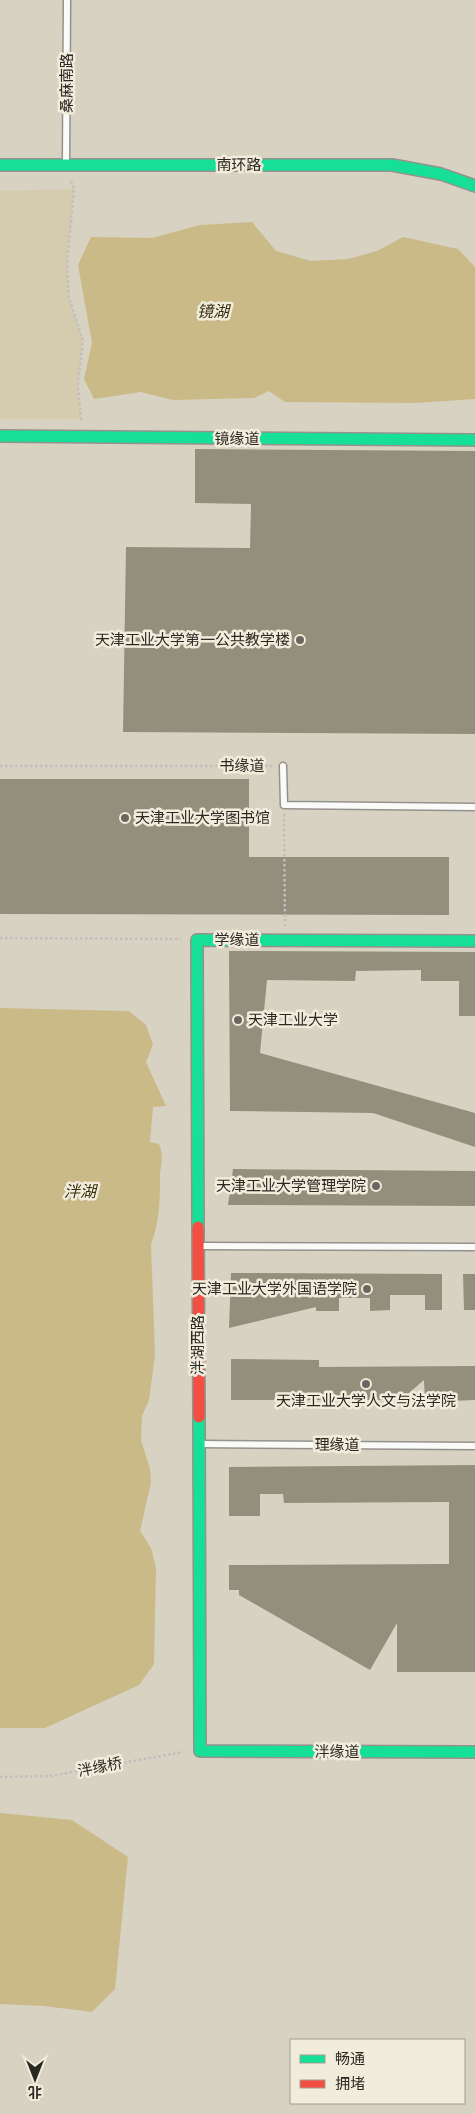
<svg xmlns="http://www.w3.org/2000/svg" width="475" height="2114" font-family="'PT Sans','Noto Sans SC',sans-serif">
  <rect width="100%" height="100%" fill="#dedcd3"/>
  <path fill="#d8d2c2" fill-rule="evenodd" d="M 0,0 L 475,0 L 475,2114 L 0,2114 ZM 291,2040 L 464,2040 L 464,2103 L 291,2103 Z"/>
  <path fill="#d5ccaf" d="M 74,189 L 67,264 L 69,298 L 83,341 L 78,384 L 81,419 L 0,419 L 0,191 Z"/>
  <g fill="#caba87">
    <path d="M 252,222 L 276,251 L 311,261 L 348,259 L 377,251 L 403,237 L 458,249 L 475,267 L 475,399 L 414,403 L 285,402 L 269,391 L 254,398 L 173,400 L 141,392 L 94,399 L 84,379 L 92,343 L 78,265 L 91,237 L 152,238 L 200,225 Z"/>
    <path d="M 0,1008 L 129,1011 L 146,1025 L 153,1045 L 146,1062 L 166,1106 L 153,1107 L 150,1142 L 159,1144 C 164,1156 161,1163 160,1175 C 160,1199 160,1221 151,1244 L 155,1355 L 149,1400 L 142,1416 L 141,1440 L 150,1469 L 151,1482 L 140,1531 L 151,1548 L 156,1568 L 154,1664 L 139,1685 L 45,1728 L 0,1728 Z"/>
    <path d="M 0,1813 L 72,1820 L 128,1857 L 115,1989 L 92,2012 L 44,2006 L 0,2004 Z"/>
  </g>
  <g fill="#948e7c">
    <path d="M 195,449 L 475,451 L 475,734 L 123,732 L 126,547 L 250,548 L 251,504 L 195,503 Z"/>
    <path d="M 0,779 L 249,779 L 249,857 L 449,857 L 449,915 L 0,914 Z"/>
    <path d="M 229,951 L 475,952 L 475,1016 L 459,1016 L 459,981 L 421,981 L 421,970 L 356,971 L 355,981 L 267,980 L 260,1053 L 475,1113 L 475,1147 L 373,1113 L 230,1111 Z"/>
    <path d="M 233,1169 L 475,1171 L 475,1206 L 228,1205 Z"/>
    <path d="M 231,1273 L 442,1274 L 442,1310 L 425,1310 L 425,1295 L 390,1295 L 390,1310 L 370,1311 L 370,1298 L 339,1298 L 339,1311 L 316,1311 L 316,1307 L 229,1328 Z"/>
    <path d="M 463,1274 L 475,1274 L 475,1310 L 464,1310 Z"/>
    <path d="M 231,1359 L 319,1360 L 319,1367 L 475,1366 L 475,1400 L 425,1402 L 424,1380 L 401,1400 L 231,1400 Z"/>
    <path d="M 475,1465 L 475,1672 L 397,1672 L 397,1623 L 370,1670 L 239,1595 L 239,1590 L 229,1590 L 229,1565 L 449,1564 L 449,1502 L 284,1503 L 283,1494 L 260,1494 L 260,1516 L 229,1516 L 229,1467 Z"/>
  </g>
  <g fill="none" stroke-linecap="round" stroke-linejoin="round">
    <defs>
      <g id="lane">
        <path d="M 66,164 L 67,0"/>
        <path d="M 283,766 L 284,805 L 475,807"/>
        <path d="M 201,1246 L 475,1247"/>
        <path d="M 201,1444 L 475,1446"/>
      </g>
      <g id="fast">
        <path d="M 0,165 L 392,165 L 441,174 L 475,186"/>
        <path d="M 0,436 L 475,440"/>
        <path d="M 198,1227 L 197,940 L 475,941"/>
        <path d="M 199,1417 L 200,1751 L 475,1752"/>
      </g>
      <path id="jam" d="M 198,1227 L 199,1417"/>
    </defs>
    <use href="#lane" stroke="#94928c" stroke-width="9"/>
    <use href="#fast" stroke="#94928c" stroke-width="14"/>
    <use href="#jam" stroke="#94928c" stroke-width="14"/>
    <g stroke="#bfbfbd" stroke-width="2.5" stroke-dasharray="2.5 2.5" stroke-linecap="butt">
      <path d="M 71,181 L 74,189 L 67,264 L 69,298 L 83,341 L 78,384 L 81,421"/>
      <path d="M 0,766 L 274,766"/>
      <path d="M 284,814 L 285,926"/>
      <path d="M 0,938 L 181,939"/>
      <path d="M 0,1777 L 50,1776 L 183,1752"/>
    </g>
    <use href="#lane" stroke="#fafaf8" stroke-width="6"/>
    <use href="#fast" stroke="#16e098" stroke-width="11"/>
    <use href="#jam" stroke="#f24e42" stroke-width="11"/>
  </g>
  <g fill="#696760" stroke="#f1ecdc" stroke-width="2">
    <circle cx="300" cy="640" r="5"/>
    <circle cx="125" cy="818" r="5"/>
    <circle cx="238" cy="1020" r="5"/>
    <circle cx="376" cy="1186" r="5"/>
    <circle cx="367" cy="1289" r="5"/>
    <circle cx="366" cy="1384" r="5"/>
  </g>
  <g text-anchor="middle" stroke-width="5" stroke-linejoin="round" paint-order="stroke">
    <g font-size="15" fill="#2a2822" stroke="#f1ecdc">
      <text transform="translate(67 83) rotate(-90)" y="5">桑麻南路</text>
      <text x="239" y="170">南环路</text>
      <text x="237" y="444">镜缘道</text>
      <text x="242" y="771">书缘道</text>
      <text x="237" y="945">学缘道</text>
      <text transform="translate(198 1345) rotate(-90)" y="5">泮湖西路</text>
      <text x="337" y="1450">理缘道</text>
      <text x="337" y="1757">泮缘道</text>
      <text transform="translate(100 1767) rotate(-11)" y="5">泮缘桥</text>
    </g>
    <g font-size="15" fill="#2a2822" stroke="#f1ecdc" text-anchor="end">
      <text x="290" y="645">天津工业大学第一公共教学楼</text>
      <text x="135" y="823" text-anchor="start">天津工业大学图书馆</text>
      <text x="248" y="1025" text-anchor="start">天津工业大学</text>
      <text x="366" y="1191">天津工业大学管理学院</text>
      <text x="357" y="1294">天津工业大学外国语学院</text>
      <text x="366" y="1406" text-anchor="middle">天津工业大学人文与法学院</text>
    </g>
    <g font-size="16" font-style="italic" fill="#392f0f" stroke="#f1ecdc">
      <text x="213" y="317">镜湖</text>
      <text x="80" y="1197">泮湖</text>
    </g>
  </g>
  <rect x="290" y="2039" width="175" height="65" fill="#f1ecdc" stroke="#a19e92"/>
  <rect x="300" y="2055" width="25" height="8" fill="#16e098" stroke="#a19e92"/>
  <text x="335" y="2064" font-size="15" fill="#2a2822">畅通</text>
  <rect x="300" y="2080" width="25" height="8" fill="#f24e42" stroke="#a19e92"/>
  <text x="335" y="2089" font-size="15" fill="#2a2822">拥堵</text>
  <g transform="translate(35 2079) rotate(180)" stroke="#f1ecdc" stroke-width="4" paint-order="stroke">
  <path d="M0-4L9 19L0 12L-9 19Z" fill="#2a2822"/>
  <text y="-8" font-size="14" font-weight="bold" text-anchor="middle" fill="#2a2822">北</text>
  </g>
</svg>
